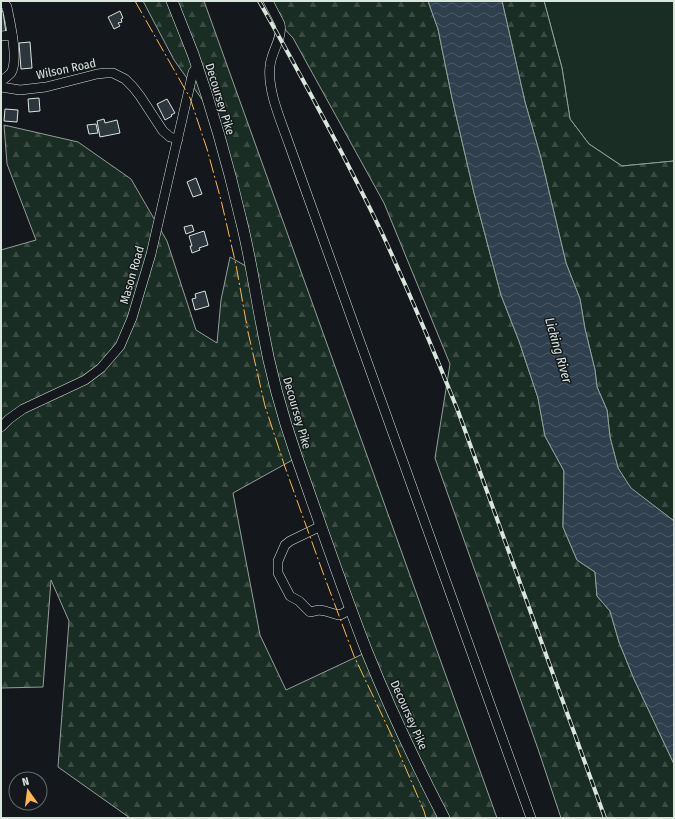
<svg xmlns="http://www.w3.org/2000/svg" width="675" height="819" font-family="'Fira Sans Condensed',sans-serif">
  <defs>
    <pattern id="forest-firs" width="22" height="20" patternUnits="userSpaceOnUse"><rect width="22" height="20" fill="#1a2d24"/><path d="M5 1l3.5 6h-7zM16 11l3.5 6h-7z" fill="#3b4b43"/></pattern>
    <pattern id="water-waves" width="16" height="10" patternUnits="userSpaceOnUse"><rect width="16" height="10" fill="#2f3f4d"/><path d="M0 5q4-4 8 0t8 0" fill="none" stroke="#4c5b66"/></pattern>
  </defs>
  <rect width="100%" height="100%" fill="#14181c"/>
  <path fill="#1a2d24" stroke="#939e99" d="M 544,1 L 674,1 L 674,161 L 622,166 L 589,144 L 570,119 L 562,68 Z"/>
  <g fill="url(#forest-firs)" stroke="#939e99" fill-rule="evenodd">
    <path d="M 143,1 L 204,1 L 497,818 L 130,818 L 58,767 L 69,621 L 51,580 L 43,687 L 1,688 L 1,250 L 36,240 L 7,164 L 4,125 L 78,142 L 131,179 L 167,241 L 196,330 L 217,343 L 221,300 L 230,257 L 251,269 L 211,112 L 174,60 ZM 296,458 L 367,652 L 286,690 L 260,635 L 233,493 Z"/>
    <path d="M 268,1 L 428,1 L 438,29 L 452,98 L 474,193 L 501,295 L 519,341 L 538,398 L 545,436 L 564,471 L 563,527 L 577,560 L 595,572 L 597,596 L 610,611 L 619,642 L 634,679 L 674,764 L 674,818 L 561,818 L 538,749 L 435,458 L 450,364 L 384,203 L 293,38 L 280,24 Z"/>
    <path d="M 502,1 L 544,1 L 562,68 L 570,119 L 589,144 L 622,166 L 674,161 L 674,521 L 630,488 L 618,468 L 610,437 L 607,410 L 597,387 L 595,370 L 585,329 L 580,299 L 566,263 L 541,158 L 525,102 Z"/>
  </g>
  <path fill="url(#water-waves)" stroke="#939e99" d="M 428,1 L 502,1 L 525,102 L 541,158 L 566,263 L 580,299 L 585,329 L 595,370 L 597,387 L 607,410 L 610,437 L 618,468 L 631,488 L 674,521 L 674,764 L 634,679 L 619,642 L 610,611 L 597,596 L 595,572 L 577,560 L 563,527 L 564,471 L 545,436 L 538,398 L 519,341 L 501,295 L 474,193 L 452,98 L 438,29 Z"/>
  <g fill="#2c363c" stroke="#d8e6dc">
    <path d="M 3,11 L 6,33 L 1,33 L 1,12 Z"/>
    <path d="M 120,11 L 123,18 L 121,19 L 122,22 L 118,23 L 120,26 L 114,29 L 108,17 Z"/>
    <path d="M 30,42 L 32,68 L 21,69 L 19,43 Z"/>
    <path d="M 39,98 L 40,111 L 29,112 L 28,99 Z"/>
    <path d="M 167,99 L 175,113 L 171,115 L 172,116 L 165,120 L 157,104 Z"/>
    <path d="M 5,109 L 18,110 L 17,122 L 4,121 Z"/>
    <path d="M 104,119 L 105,123 L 117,120 L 120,133 L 100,137 L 97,121 Z"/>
    <path d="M 96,124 L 98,133 L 89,134 L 87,125 Z"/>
    <path d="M 196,178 L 202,194 L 193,197 L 187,182 Z"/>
    <path d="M 192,225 L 194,231 L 186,234 L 184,227 Z"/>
    <path d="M 204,231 L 208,245 L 199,248 L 200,250 L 192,253 L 190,246 L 192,246 L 189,236 Z"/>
    <path d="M 205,291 L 209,306 L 195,310 L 192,299 L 196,298 L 195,294 Z"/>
  </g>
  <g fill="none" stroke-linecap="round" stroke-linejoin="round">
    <defs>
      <g id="minor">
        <path d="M 1,1 L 4,3 L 7,7 C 10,22 19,60 11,73 C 8,76 4,79 1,81"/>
        <path d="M 268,1 L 280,24 C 283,38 271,52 270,66 C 267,90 281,121 289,144 L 531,818"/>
        <path d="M 1,36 L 12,35"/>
        <path d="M 1,87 L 20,90 L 46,87 L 97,74 L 106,73 L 113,73 L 125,79 L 133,87 L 140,96 L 163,131 L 170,137 L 178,139"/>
        <path d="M 1,427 L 9,419 L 23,409 L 85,380 L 101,368 L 120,346 L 132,318 L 151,254 L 193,72 L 197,67"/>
        <path d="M 321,526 L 290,541 L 285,545 L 278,561 L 278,573 L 290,596 L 299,601 L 310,612 L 319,610 L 325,611 L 335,614 L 340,615 L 351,609"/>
      </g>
      <path id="major" d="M 172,1 C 179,19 186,36 193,54 C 212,108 228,164 241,220 C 250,255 255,291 262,326 C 270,371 282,415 297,458 C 320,523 342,588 367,652 C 390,709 416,764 444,818"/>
    </defs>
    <use href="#minor" stroke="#d8e6dc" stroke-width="10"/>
    <use href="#major" stroke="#d8e6dc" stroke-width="12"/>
    <use href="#minor" stroke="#14181c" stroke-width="9"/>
    <use href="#major" stroke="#14181c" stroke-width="11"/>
    <defs>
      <path id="rail" d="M 259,1 C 302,77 344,154 382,233 C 409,292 434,351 458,411 L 605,818"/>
    </defs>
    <use href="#rail" stroke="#d8e6dc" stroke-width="4"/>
    <use href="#rail" stroke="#14181c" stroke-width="2.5" stroke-dasharray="8" stroke-linecap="butt"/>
    <path stroke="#ffb74d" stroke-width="1" stroke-dasharray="14 3 2 3" stroke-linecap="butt" d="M 135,1 L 190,98 L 207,149 L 221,200 L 236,265 L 248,332 L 265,406 L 285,467 L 322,570 L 354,656 L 391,734 L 424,811 L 426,818"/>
  </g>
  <g text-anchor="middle" stroke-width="3" stroke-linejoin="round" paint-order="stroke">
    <g font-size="12" fill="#d8e6dc" stroke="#14181c">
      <text transform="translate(66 69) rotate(-12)" y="4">Wilson Road</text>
      <text transform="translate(220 99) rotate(73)" y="4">Decoursey Pike</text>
      <text transform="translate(132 275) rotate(-74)" y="4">Mason Road</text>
      <text transform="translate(297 413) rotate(74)" y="4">Decoursey Pike</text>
      <text transform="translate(409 715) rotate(66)" y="4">Decoursey Pike</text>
    </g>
    <g font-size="13" font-style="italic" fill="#d8e6dc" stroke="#14181c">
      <text transform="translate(559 350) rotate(74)" y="5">Licking River</text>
    </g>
  </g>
  <rect width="675" height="819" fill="none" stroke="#d8e6dc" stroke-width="4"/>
  <g transform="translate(28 791) rotate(346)"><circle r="19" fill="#14181c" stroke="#626a69"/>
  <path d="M0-3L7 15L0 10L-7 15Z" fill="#ffb74d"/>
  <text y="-6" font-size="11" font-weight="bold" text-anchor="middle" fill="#d8e6dc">N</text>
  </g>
</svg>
